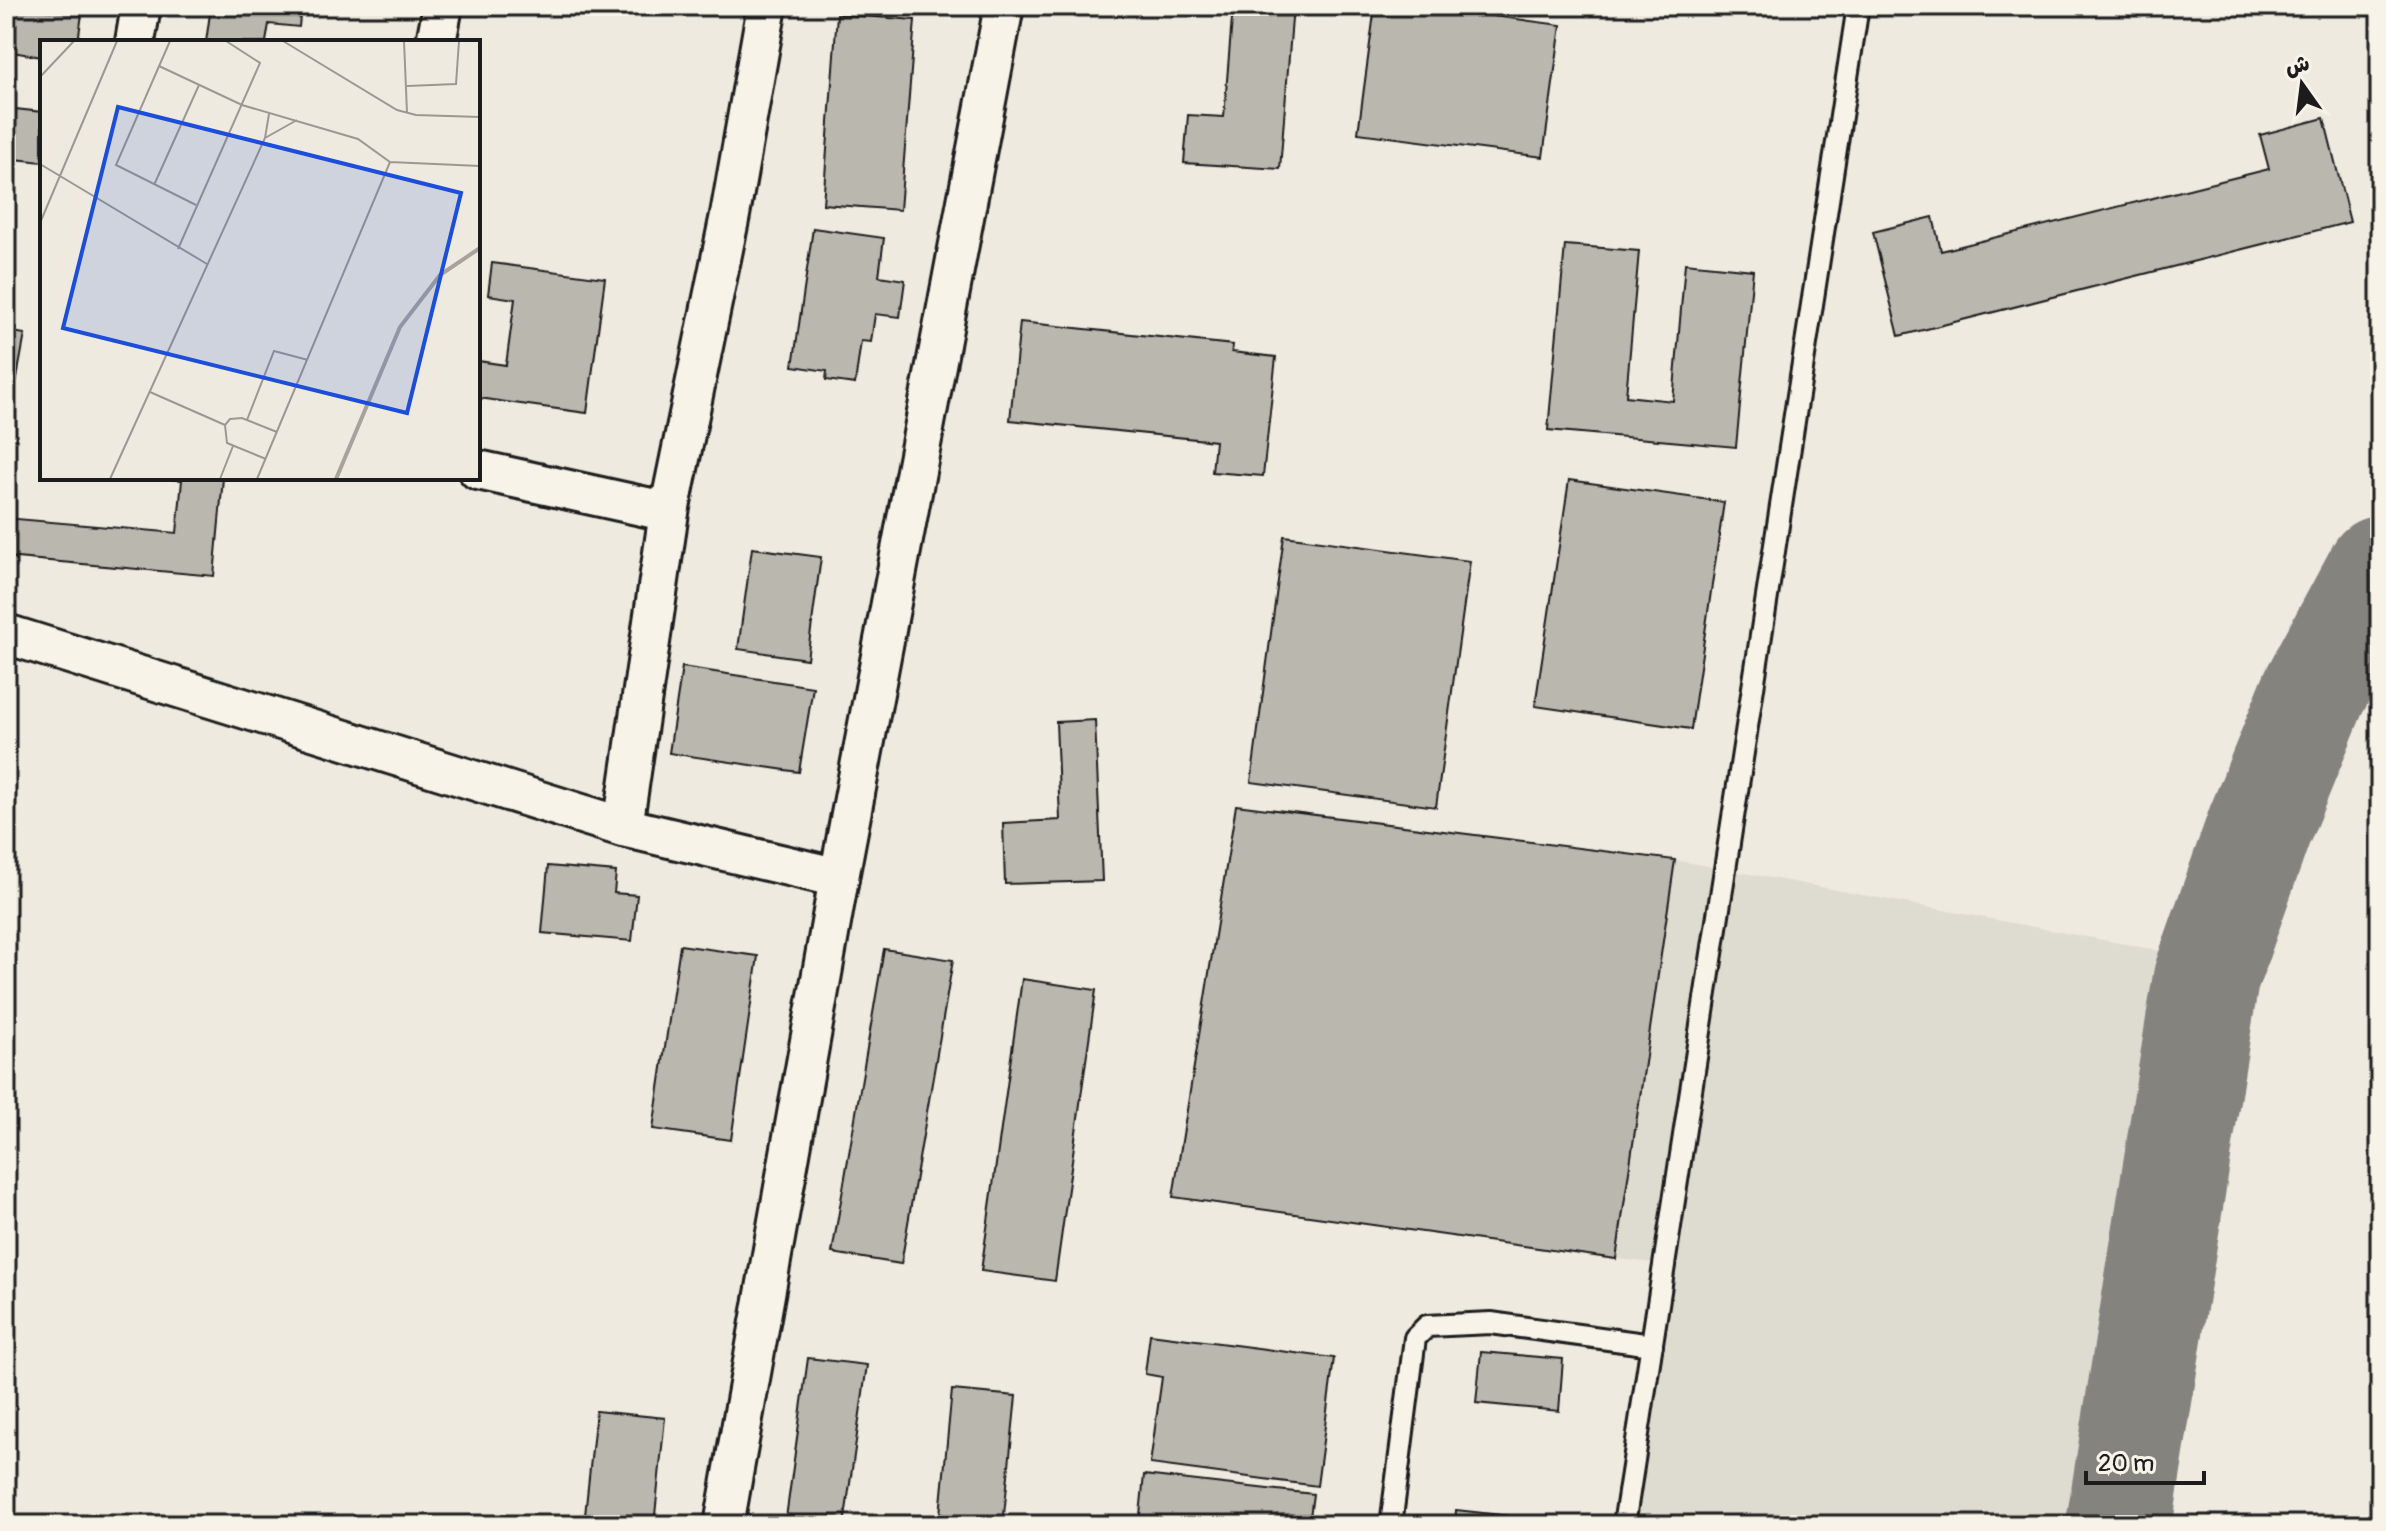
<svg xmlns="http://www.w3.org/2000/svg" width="2386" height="1531" font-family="Pangolin,'Playpen Sans Arabic',sans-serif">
  <rect width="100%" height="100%" fill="#eeeae0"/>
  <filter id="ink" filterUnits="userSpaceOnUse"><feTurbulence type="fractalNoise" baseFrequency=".0125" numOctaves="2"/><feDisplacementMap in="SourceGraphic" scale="16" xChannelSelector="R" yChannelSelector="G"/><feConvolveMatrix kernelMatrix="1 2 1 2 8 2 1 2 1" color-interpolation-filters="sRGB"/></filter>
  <g filter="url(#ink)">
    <path fill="#dedbd1" d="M 1675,860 L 2247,967 L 2157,1525 L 1623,1525 L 1664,1264 L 1616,1259 Z"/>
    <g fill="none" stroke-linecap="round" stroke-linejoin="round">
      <path stroke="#85837e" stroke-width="106" d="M 2119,1525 L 2206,978 L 2259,827 L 2314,692 L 2380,569"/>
    </g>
    <g fill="#bab7af" stroke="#1c1c1c" stroke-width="2">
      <path d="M 6,6 L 82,14 L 78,42 L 42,42 L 42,57 L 6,51 Z"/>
      <path d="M 211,6 L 301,6 L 299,27 L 269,24 L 266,42 L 206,42 Z"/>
      <path d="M 1233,6 L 1293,6 L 1280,169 L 1184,163 L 1188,115 L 1224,117 Z"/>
      <path d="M 1375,6 L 1418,6 L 1561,25 L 1543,157 L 1358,133 Z"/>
      <path d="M 837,14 L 915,20 L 900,210 L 823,204 Z"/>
      <path d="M 6,108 L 42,112 L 42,162 L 6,158 Z"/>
      <path d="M 2324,118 L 2350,222 L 1899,336 L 1873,232 L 1933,217 L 1941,251 L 2269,169 L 2260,135 Z"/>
      <path d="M 813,228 L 884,238 L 879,276 L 905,280 L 900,317 L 875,314 L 871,342 L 861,341 L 855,384 L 826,380 L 827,371 L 793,366 Z"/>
      <path d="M 1565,245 L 1639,251 L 1626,396 L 1673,401 L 1685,263 L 1753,270 L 1736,447 L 1548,430 Z"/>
      <path d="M 492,263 L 605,278 L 587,413 L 478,398 L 478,361 L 506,365 L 515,299 L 488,295 Z"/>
      <path d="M 1020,322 L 1233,345 L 1232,352 L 1276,357 L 1263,476 L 1212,472 L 1215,441 L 1010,420 Z"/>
      <path d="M 6,331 L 25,334 L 16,383 L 6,381 Z"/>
      <path d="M 158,478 L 223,478 L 214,576 L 6,557 L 6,518 L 177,533 L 182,480 Z"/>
      <path d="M 1569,480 L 1724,502 L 1691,729 L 1535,706 Z"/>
      <path d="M 1284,536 L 1470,561 L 1436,807 L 1251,782 Z"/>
      <path d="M 752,548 L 821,557 L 807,659 L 738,649 Z"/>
      <path d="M 682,667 L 813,687 L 799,772 L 669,753 Z"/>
      <path d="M 1095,720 L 1102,881 L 1005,884 L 1003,823 L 1060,820 L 1056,722 Z"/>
      <path d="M 1236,805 L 1675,860 L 1616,1259 L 1173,1197 Z"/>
      <path d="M 548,866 L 616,872 L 614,893 L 637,895 L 632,941 L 542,933 Z"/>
      <path d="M 680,945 L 758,956 L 731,1140 L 653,1129 Z"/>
      <path d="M 884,949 L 953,960 L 901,1264 L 832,1253 Z"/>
      <path d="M 1022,979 L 1096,990 L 1055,1281 L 981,1271 Z"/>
      <path d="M 1150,1334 L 1334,1358 L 1317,1486 L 1150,1464 L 1162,1377 L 1145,1374 Z"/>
      <path d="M 1481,1352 L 1563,1359 L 1559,1411 L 1476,1403 Z"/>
      <path d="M 808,1358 L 867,1365 L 844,1525 L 785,1525 Z"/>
      <path d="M 952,1390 L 1016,1396 L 1003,1525 L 939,1525 Z"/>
      <path d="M 596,1411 L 665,1418 L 654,1525 L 584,1525 Z"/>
      <path d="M 1144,1475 L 1313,1494 L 1309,1525 L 1139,1525 Z"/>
      <path d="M 1456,1510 L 1564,1522 L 1564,1525 L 1455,1525 Z"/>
    </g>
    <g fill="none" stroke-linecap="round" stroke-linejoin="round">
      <defs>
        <g id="lane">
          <path d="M 1391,1525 L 1415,1338 L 1427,1326 L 1491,1323 L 1652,1345"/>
          <path d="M 1624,1525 L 1858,6"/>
        </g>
        <g id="street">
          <path d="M 135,42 L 141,6"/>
          <path d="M 436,42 L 443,6"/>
          <path d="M 478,470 L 669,512"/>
          <path d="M 6,634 L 623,827 L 839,878"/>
          <path d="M 623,827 L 669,512 L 730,215 L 767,6"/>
          <path d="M 724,1525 L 839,878 L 1004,6"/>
        </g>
      </defs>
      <use href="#lane" stroke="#1c1c1c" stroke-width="26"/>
      <use href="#street" stroke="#1c1c1c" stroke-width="44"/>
      <use href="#lane" stroke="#f7f3e8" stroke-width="20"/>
      <use href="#street" stroke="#f7f3e8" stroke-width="38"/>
    </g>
  </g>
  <g transform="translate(40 40)">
    <rect width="440" height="440" fill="#eeeae0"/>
    <path fill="none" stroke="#a6a39d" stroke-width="4" d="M 296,439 L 360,287 L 400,235 L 440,208"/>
    <path fill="none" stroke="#9a9892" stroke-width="2" d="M 130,1 L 76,125 L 156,165M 243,1 L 357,70 L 376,75 L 440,77M 364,1 L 367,73M 119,26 L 202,65 L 318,99 L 350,122 L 440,126M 0,37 L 34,1M 367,46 L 416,44 L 419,1M 225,98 L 257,80M 0,124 L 167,224M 114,145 L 159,45M 0,183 L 77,1M 138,209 L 220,23 L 186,1M 110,352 L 185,385M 207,380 L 234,311 L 268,320M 226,419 L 187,403 L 185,385 L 190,379 L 202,378 L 237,392M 70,439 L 225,98 L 229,74M 180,439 L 193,406M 217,439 L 350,122"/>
    <path fill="#1d4ed8" fill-opacity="0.15" stroke="#1d4ed8" stroke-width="4" d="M 78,67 L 421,153 L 367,373 L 23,288 Z"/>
    <rect width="440" height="440" fill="none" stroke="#1c1c1c" stroke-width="4"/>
  </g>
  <rect width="2386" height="1531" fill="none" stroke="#f7f3e8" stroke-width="32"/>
  <rect x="16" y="16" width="2354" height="1499" fill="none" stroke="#1c1c1c" stroke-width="3" filter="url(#ink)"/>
  <g transform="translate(2302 84) rotate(346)" stroke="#f7f3e8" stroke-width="6" paint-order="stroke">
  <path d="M0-6L14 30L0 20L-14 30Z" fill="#1c1c1c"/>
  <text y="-12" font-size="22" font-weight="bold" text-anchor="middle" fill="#1c1c1c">ش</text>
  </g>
  <path d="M2086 1471v12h118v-12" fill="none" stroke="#1c1c1c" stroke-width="4"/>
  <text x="2098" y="1471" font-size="24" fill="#1c1c1c" stroke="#f7f3e8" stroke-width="6" paint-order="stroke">20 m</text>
</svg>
